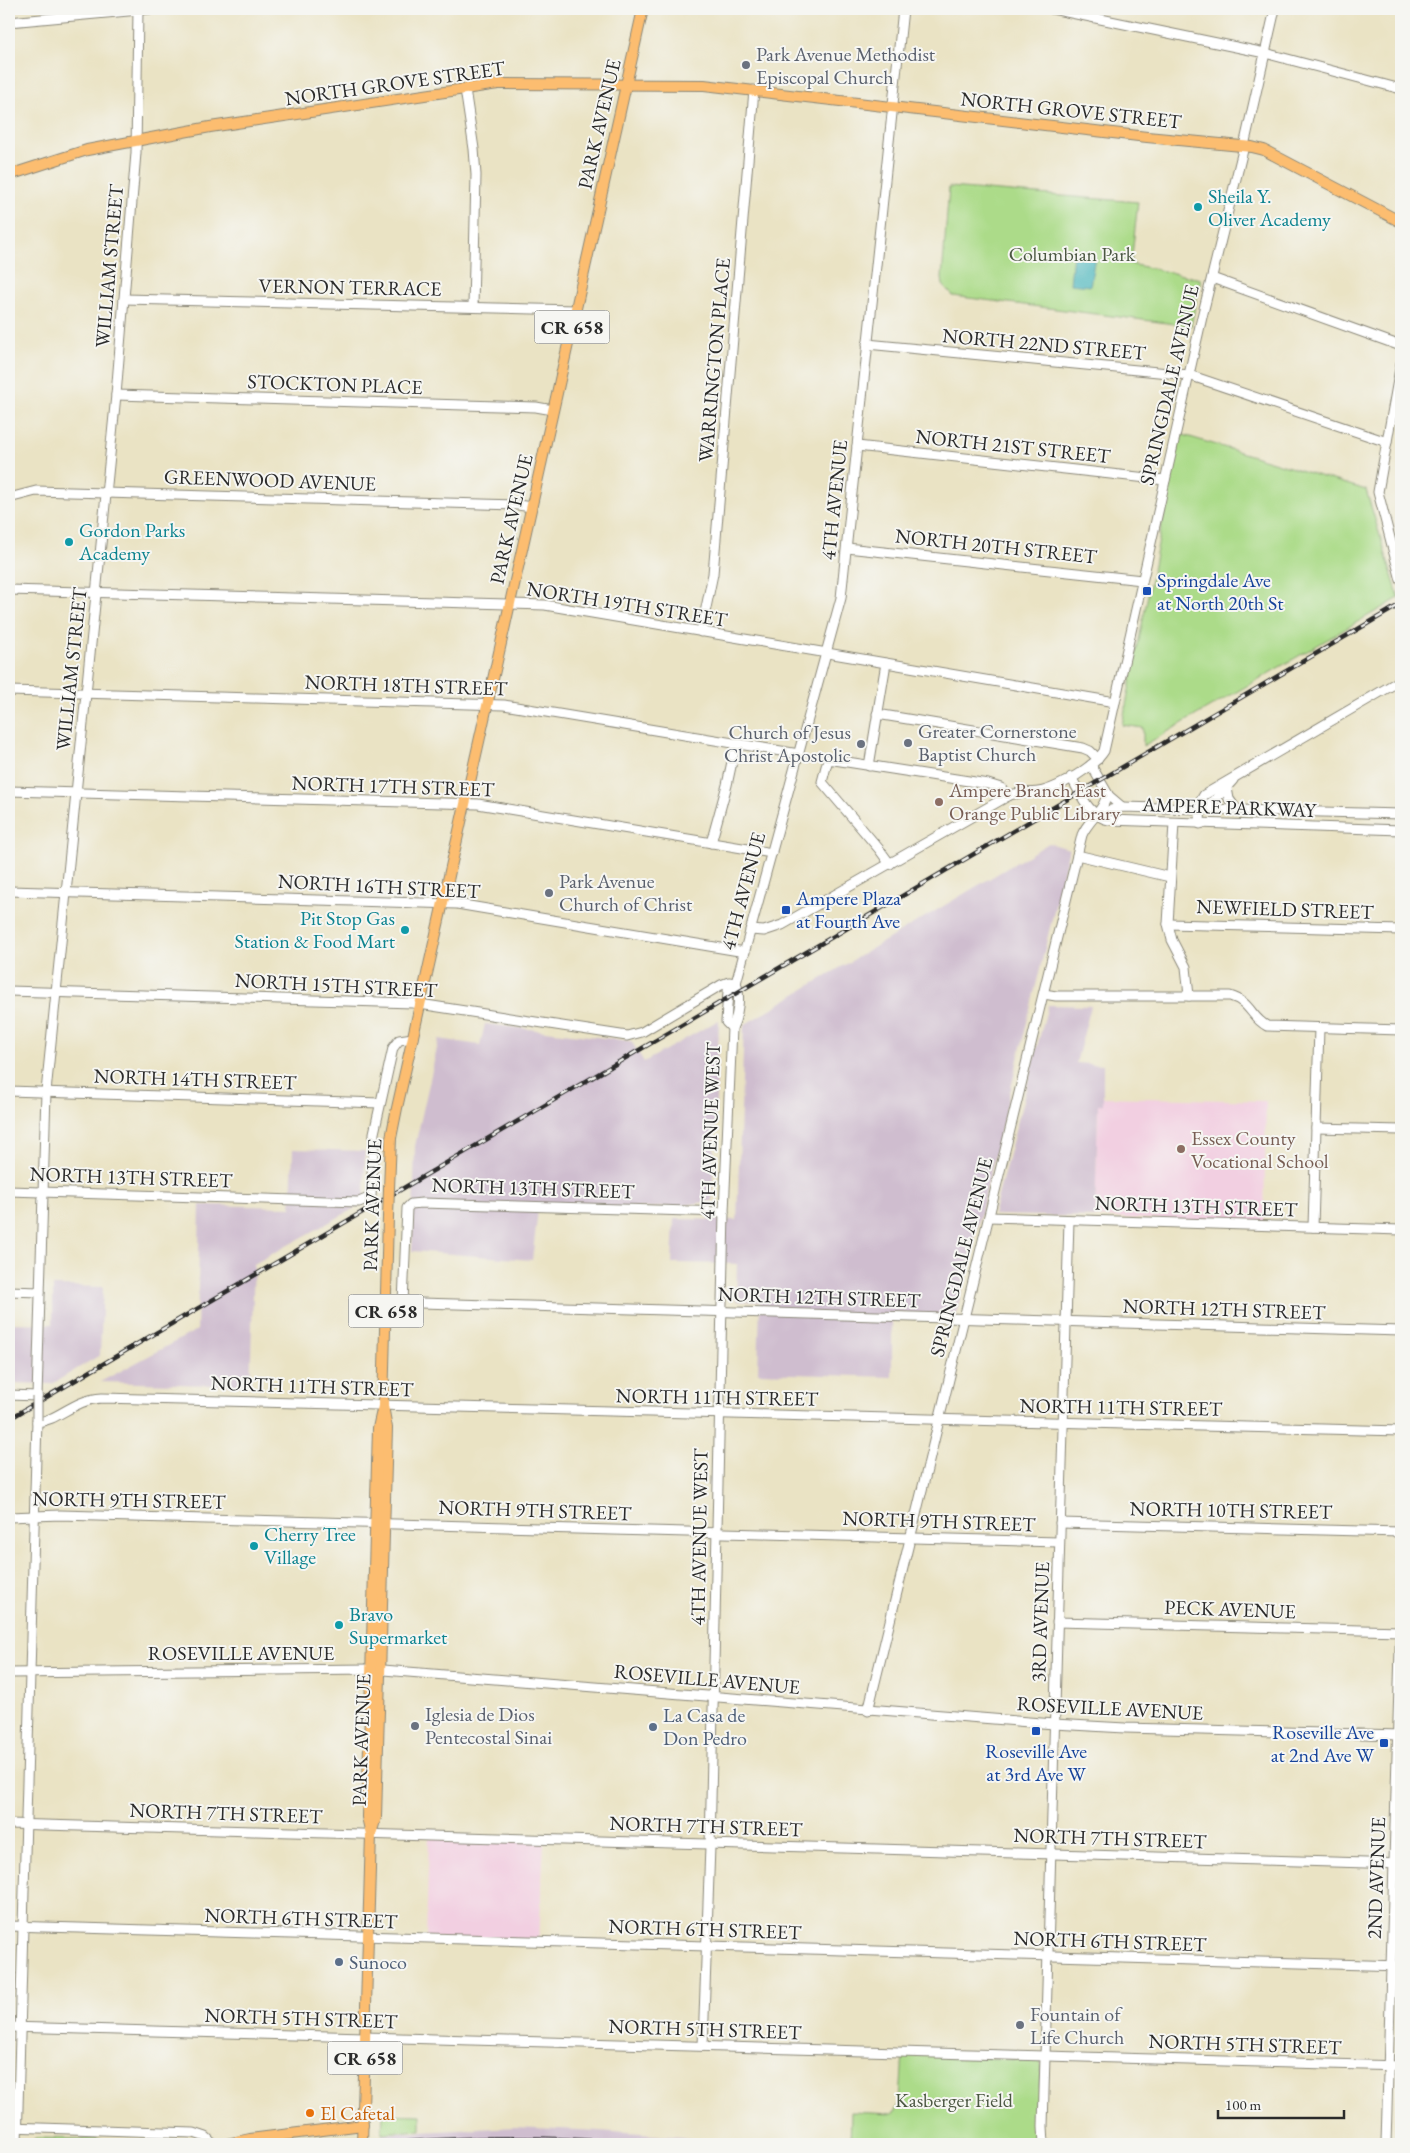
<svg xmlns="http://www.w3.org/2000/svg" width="1410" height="2153" font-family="'EB Garamond',serif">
  <rect width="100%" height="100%" fill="#f6f6f2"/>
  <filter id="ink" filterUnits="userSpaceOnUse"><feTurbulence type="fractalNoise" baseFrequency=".02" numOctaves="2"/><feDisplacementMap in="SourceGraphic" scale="10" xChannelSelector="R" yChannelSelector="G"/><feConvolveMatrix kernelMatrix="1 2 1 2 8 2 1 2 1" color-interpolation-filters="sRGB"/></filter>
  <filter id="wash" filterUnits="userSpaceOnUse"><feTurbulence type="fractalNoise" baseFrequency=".0096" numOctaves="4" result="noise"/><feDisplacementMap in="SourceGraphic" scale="20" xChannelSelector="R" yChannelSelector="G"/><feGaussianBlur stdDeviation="1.12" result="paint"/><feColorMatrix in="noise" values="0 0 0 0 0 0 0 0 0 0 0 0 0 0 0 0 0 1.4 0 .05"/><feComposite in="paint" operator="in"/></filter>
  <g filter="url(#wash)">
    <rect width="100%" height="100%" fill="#eae3c4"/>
    <g fill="#f2cfe1">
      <path d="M 1103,1097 L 1266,1101 L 1264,1224 L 1095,1217 L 1098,1104 L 1103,1104 Z"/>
      <path d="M 429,1838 L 544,1841 L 539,1941 L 426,1938 Z"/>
    </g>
    <g fill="#cfbdcf">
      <path d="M 1049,843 L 1069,849 L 956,1315 L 892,1313 L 892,1377 L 758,1373 L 760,1302 L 736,1301 L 737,1264 L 672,1263 L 674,1219 L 737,1220 L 744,1025 Z"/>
      <path d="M 1048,1005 L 1091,1006 L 1076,1063 L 1103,1065 L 1103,1104 L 1098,1105 L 1095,1217 L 993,1215 Z"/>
      <path d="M 719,1020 L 712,1201 L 673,1207 L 538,1210 L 532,1260 L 412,1251 L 415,1146 L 439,1039 L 480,1045 L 485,1024 L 631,1041 L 644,1062 Z"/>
      <path d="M 293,1149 L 365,1151 L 364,1203 L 254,1264 L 250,1386 L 100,1382 L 197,1330 L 200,1205 L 291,1207 Z"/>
      <path d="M 53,1286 L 103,1287 L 100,1355 L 52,1384 L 11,1383 L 13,1353 L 9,1352 L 9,1323 L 53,1324 Z"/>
      <path d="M 515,2127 L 600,2131 L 681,2137 L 721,2144 L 283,2144 L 344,2136 L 343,2141 L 382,2138 L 382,2134 Z"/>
    </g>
    <g fill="#acdb89" stroke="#6c835a">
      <path d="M 949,187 L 1138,202 L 1131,264 L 1201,279 L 1191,326 L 953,296 L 943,285 L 942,278 Z"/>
      <path d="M 1180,434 L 1366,490 L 1399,598 L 1143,746 L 1143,728 L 1122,725 Z"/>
      <path d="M 903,2053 L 1041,2061 L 1038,2120 L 1042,2144 L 850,2144 L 851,2112 L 893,2114 L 900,2101 Z"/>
      <path d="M 383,2114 L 421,2115 L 421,2130 L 382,2133 Z"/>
      <path d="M 35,2138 L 181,2141 L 182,2144 L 31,2144 Z"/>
    </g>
    <path fill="#44b4bb" stroke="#387073" d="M 1073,254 L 1095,257 L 1090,286 L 1070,284 Z"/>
  </g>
  <g filter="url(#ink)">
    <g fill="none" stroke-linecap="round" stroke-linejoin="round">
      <defs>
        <g id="minor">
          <path d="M 1052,9 L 1265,53 L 1401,89"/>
          <path d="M 9,22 L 150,9"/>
          <path d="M 465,89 L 474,149 L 476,175 L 473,307"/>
          <path d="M 1212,278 L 1401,346"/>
          <path d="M 124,299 L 576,310"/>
          <path d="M 867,344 L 1189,375 L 1387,442"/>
          <path d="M 1401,363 L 1378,492 L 1401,580"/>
          <path d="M 116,395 L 536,407 L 553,410"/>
          <path d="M 857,446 L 1165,480"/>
          <path d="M 9,498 L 36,491 L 518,505 L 531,507"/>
          <path d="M 847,548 L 1142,580"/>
          <path d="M 9,590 L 545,605 L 1115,702"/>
          <path d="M 701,632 L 713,574 L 754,90"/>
          <path d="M 9,691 L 504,705 L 799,754"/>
          <path d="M 877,714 L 1083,748 L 1090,751 L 1098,759"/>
          <path d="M 1091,765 L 1109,796 L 1122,807"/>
          <path d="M 869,766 L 886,663"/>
          <path d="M 1071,777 C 1081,794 1088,816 1109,820 L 1401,830"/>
          <path d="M 1227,788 L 1229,799 L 1236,809"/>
          <path d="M 9,791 L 478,804 L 772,853"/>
          <path d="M 1202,808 L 1214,801 L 1233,780"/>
          <path d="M 1095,814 L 1122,807 L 1401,814"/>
          <path d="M 1174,823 L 1168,924 L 1172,940 L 1186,967 L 1189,996"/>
          <path d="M 1200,824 L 1201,800 L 1204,795 L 1401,680"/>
          <path d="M 711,843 L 727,785 L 736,743"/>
          <path d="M 1077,855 L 1170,877"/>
          <path d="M 890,864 L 879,849 L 822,782 L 828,759 L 988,784 L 1001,788 L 1008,796"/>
          <path d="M 9,891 L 457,904 L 745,952"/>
          <path d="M 1168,924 L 1401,930"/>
          <path d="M 750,930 L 764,931 L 782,925 L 1008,796 C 1019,791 1031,794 1043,791 C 1060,787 1095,766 1104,751 L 1202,317 L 1244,146 L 1275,9"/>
          <path d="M 9,991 L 413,1003 L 627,1036 L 642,1032 L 721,985 L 729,982 L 736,983"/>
          <path d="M 1044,994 L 1056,996 L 1230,996 C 1251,1002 1251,1018 1267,1026 L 1401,1030"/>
          <path d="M 732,1028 L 726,1022 L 728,991 L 736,983 L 841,598 L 903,9"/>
          <path d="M 9,1091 L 380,1103"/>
          <path d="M 1316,1128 L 1401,1130"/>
          <path d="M 9,1191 L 359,1202 L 371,1197 L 374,1133 L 393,1048 L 399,1040 L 413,1038"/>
          <path d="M 989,1217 L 1401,1230"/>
          <path d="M 1313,1227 L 1319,1028"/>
          <path d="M 9,1291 L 40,1292"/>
          <path d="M 386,1302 L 1401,1331"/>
          <path d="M 403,1303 L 407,1208 L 411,1204 L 422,1203 L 724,1212"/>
          <path d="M 9,1395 L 37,1396"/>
          <path d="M 37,1397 L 46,1092 L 116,395 L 136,153 L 138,9"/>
          <path d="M 37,1422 C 58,1421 74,1399 102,1398 L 1401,1431"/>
          <path d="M 9,1517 L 60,1515 L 1059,1542"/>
          <path d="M 1060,1523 L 1401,1532"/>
          <path d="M 1057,1622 L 1401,1631"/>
          <path d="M 9,1673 L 371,1669 L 1054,1724 L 1125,1728 L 1401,1735"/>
          <path d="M 868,1711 L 1082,835 C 1088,820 1106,809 1107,793"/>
          <path d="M 9,1824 L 1401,1864"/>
          <path d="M 9,1926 L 1401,1966"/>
          <path d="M 9,2027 L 1401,2066"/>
          <path d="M 703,2046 L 710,1846 L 724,1212 L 732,1028 C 738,1016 741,996 736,983"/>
          <path d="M 9,2127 L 194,2133 L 206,2137 L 213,2144"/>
          <path d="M 17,2144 L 37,1420"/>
          <path d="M 1044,2144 L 1043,2126 L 1069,1220"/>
          <path d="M 1386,2144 L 1401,1614"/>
        </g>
        <g id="major">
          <path d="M 9,175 L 87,150 L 210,127 L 498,84 L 704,85 L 1147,137 L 1252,147 L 1264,150 L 1401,222"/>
          <path d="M 389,1189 L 391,1138 L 397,1108 L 643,9"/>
          <path d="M 371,1834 L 376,1817 L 387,1428 L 383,1406"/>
          <path d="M 226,2144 L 250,2139 L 363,2125"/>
          <path d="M 362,2144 L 371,1834 L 367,1817 L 378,1428 L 383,1406 L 388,1217"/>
        </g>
      </defs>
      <use href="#minor" stroke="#8a8778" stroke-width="11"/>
      <use href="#major" stroke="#8a8778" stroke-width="12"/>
      <use href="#minor" stroke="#fff" stroke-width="9"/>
      <use href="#major" stroke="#fcbd6f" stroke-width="10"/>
      <path stroke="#2b2b2b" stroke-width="1" d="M 368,2144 C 463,2134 558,2134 653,2144"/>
      <defs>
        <path id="rail" d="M 9,1419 L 1401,604"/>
      </defs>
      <use href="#rail" stroke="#2b2b2b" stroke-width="4.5"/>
      <use href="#rail" stroke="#f6f6f2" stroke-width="2.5" stroke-dasharray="8" stroke-linecap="butt"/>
      <defs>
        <path id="minor-bridge" d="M 37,1420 L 37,1397"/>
        <path id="major-bridge" d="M 388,1217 L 389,1189"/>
      </defs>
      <use href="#minor-bridge" stroke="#8a8778" stroke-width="11" stroke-linecap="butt"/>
      <use href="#major-bridge" stroke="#8a8778" stroke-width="12" stroke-linecap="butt"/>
      <use href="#minor-bridge" stroke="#fff" stroke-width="9"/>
      <use href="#major-bridge" stroke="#fcbd6f" stroke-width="10"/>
    </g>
  </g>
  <g fill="#6b7280" stroke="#f6f6f2" stroke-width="2">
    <circle cx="746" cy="65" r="5"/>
    <circle cx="908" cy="743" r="5"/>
    <circle cx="861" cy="744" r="5"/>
    <circle cx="549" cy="893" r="5"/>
    <circle cx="415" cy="1726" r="5"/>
    <circle cx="1020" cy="2025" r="5"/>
  </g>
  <g fill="#0f9aa8" stroke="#f6f6f2" stroke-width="2">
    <circle cx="1198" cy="207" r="5"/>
    <circle cx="69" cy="542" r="5"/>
    <circle cx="405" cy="930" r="5"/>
    <circle cx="254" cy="1546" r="5"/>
    <circle cx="339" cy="1625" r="5"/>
  </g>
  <g fill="#1a4fb4" stroke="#f6f6f2" stroke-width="2">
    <rect x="1142" y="586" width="10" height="10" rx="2.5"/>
    <rect x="781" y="905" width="10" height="10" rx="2.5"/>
    <rect x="1031" y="1726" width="10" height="10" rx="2.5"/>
    <rect x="1379" y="1738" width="10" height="10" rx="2.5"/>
  </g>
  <g fill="#8d6e63" stroke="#f6f6f2" stroke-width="2">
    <circle cx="939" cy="802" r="5"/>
    <circle cx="1181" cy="1149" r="5"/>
  </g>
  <g fill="#5c6f8a" stroke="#f6f6f2" stroke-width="2">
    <circle cx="653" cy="1727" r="5"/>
    <circle cx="339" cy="1962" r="5"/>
  </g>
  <circle fill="#e8710a" stroke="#f6f6f2" stroke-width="2" cx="310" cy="2113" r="5"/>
  <g text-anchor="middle" stroke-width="4" stroke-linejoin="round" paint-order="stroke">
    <g fill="#f6f6f2" stroke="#686867" stroke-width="1">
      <rect x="534.5" y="310.5" width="75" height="33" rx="4"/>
      <rect x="348.5" y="1294.5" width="75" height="33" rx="4"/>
      <rect x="327.5" y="2041.5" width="75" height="33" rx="4"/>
    </g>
    <g font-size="19" font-weight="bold" fill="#2b2b2b">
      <text x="572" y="334">CR 658</text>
      <text x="386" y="1318">CR 658</text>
      <text x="365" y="2065">CR 658</text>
    </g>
    <g font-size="20" fill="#5b616d" stroke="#f6f6f2" text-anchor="start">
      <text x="756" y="61">Park Avenue Methodist<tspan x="756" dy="23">Episcopal Church</tspan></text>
      <text x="918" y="738">Greater Cornerstone<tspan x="918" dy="23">Baptist Church</tspan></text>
      <text x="851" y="739" text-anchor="end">Church of Jesus<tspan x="851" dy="23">Christ Apostolic</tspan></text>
      <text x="559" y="888">Park Avenue<tspan x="559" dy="23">Church of Christ</tspan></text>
      <text x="425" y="1721">Iglesia de Dios<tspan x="425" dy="23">Pentecostal Sinai</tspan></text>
      <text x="1030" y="2021">Fountain of<tspan x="1030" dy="23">Life Church</tspan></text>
    </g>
    <g font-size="20" fill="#2b2b2b" stroke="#f6f6f2">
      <text transform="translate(395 83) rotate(-8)" y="7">NORTH GROVE STREET</text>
      <text transform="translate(1071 110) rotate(6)" y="7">NORTH GROVE STREET</text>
      <text transform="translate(599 124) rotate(-77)" y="7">PARK AVENUE</text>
      <text transform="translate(109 266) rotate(-85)" y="7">WILLIAM STREET</text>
      <text transform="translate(350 287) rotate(1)" y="7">VERNON TERRACE</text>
      <text transform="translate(1044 344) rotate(5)" y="7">NORTH 22ND STREET</text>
      <text transform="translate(714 360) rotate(-85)" y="7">WARRINGTON PLACE</text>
      <text transform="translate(335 384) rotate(2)" y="7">STOCKTON PLACE</text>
      <text transform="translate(1169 385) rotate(-77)" y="7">SPRINGDALE AVENUE</text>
      <text transform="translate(1013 446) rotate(6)" y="7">NORTH 21ST STREET</text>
      <text transform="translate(270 480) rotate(2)" y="7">GREENWOOD AVENUE</text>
      <text transform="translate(834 500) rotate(-84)" y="7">4TH AVENUE</text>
      <text transform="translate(511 519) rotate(-77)" y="7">PARK AVENUE</text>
      <text transform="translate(996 546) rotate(6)" y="7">NORTH 20TH STREET</text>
      <text transform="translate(627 604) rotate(9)" y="7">NORTH 19TH STREET</text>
      <text transform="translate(71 669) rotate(-84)" y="7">WILLIAM STREET</text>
      <text transform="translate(406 685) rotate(2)" y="7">NORTH 18TH STREET</text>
      <text transform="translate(393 786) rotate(2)" y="7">NORTH 17TH STREET</text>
      <text transform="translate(1229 807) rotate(2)" y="7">AMPERE PARKWAY</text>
      <text transform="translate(379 886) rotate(3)" y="7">NORTH 16TH STREET</text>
      <text transform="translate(743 891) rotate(-75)" y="7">4TH AVENUE</text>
      <text transform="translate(1285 909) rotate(2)" y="7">NEWFIELD STREET</text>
      <text transform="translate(336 985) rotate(3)" y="7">NORTH 15TH STREET</text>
      <text transform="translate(195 1079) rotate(2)" y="7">NORTH 14TH STREET</text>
      <text transform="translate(710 1131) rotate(-88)" y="7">4TH AVENUE WEST</text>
      <text transform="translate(131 1177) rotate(2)" y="7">NORTH 13TH STREET</text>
      <text transform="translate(533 1188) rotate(2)" y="7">NORTH 13TH STREET</text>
      <text transform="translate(372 1205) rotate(-88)" y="7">PARK AVENUE</text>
      <text transform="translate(1196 1206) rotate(2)" y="7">NORTH 13TH STREET</text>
      <text transform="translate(961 1257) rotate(-76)" y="7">SPRINGDALE AVENUE</text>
      <text transform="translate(819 1297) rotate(2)" y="7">NORTH 12TH STREET</text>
      <text transform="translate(1224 1309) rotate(2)" y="7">NORTH 12TH STREET</text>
      <text transform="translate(312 1386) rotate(2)" y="7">NORTH 11TH STREET</text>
      <text transform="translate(717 1397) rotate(1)" y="7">NORTH 11TH STREET</text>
      <text transform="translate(1121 1407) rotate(1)" y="7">NORTH 11TH STREET</text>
      <text transform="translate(129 1500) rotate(1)" y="7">NORTH 9TH STREET</text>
      <text transform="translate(535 1510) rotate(2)" y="7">NORTH 9TH STREET</text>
      <text transform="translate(1231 1510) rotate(1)" y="7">NORTH 10TH STREET</text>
      <text transform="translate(939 1521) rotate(2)" y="7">NORTH 9TH STREET</text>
      <text transform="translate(699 1537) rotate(-89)" y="7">4TH AVENUE WEST</text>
      <text transform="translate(1230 1609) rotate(2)" y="7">PECK AVENUE</text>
      <text transform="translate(1040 1622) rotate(-88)" y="7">3RD AVENUE</text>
      <text x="241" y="1660">ROSEVILLE AVENUE</text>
      <text transform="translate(707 1679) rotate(5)" y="7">ROSEVILLE AVENUE</text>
      <text transform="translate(1110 1708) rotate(3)" y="7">ROSEVILLE AVENUE</text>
      <text transform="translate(361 1740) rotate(-88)" y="7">PARK AVENUE</text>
      <text transform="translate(226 1813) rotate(2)" y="7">NORTH 7TH STREET</text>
      <text transform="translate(706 1826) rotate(2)" y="7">NORTH 7TH STREET</text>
      <text transform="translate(1110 1838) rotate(2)" y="7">NORTH 7TH STREET</text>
      <text transform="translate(1376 1878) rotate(-88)" y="7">2ND AVENUE</text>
      <text transform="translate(301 1918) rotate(2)" y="7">NORTH 6TH STREET</text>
      <text transform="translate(705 1929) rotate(2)" y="7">NORTH 6TH STREET</text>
      <text transform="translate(1110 1941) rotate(2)" y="7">NORTH 6TH STREET</text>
      <text transform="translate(301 2018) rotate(2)" y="7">NORTH 5TH STREET</text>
      <text transform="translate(705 2029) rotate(2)" y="7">NORTH 5TH STREET</text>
      <text transform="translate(1245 2044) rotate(2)" y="7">NORTH 5TH STREET</text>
    </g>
    <g font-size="20" fill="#0d838f" stroke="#f6f6f2" text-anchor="start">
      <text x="1208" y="203">Sheila Y.<tspan x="1208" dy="23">Oliver Academy</tspan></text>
      <text x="79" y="537">Gordon Parks<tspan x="79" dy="23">Academy</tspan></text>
      <text x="395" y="925" text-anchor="end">Pit Stop Gas<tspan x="395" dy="23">Station &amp; Food Mart</tspan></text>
      <text x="264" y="1541">Cherry Tree<tspan x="264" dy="23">Village</tspan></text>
      <text x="349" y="1621">Bravo<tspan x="349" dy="23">Supermarket</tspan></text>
    </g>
    <g font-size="20" fill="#4b5742" stroke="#f6f6f2">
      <text x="1072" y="261">Columbian Park</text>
      <text x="954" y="2107">Kasberger Field</text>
    </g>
    <g font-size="20" fill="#164399" stroke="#f6f6f2" text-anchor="start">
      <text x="1157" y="587">Springdale Ave<tspan x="1157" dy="23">at North 20th St</tspan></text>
      <text x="796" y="905">Ampere Plaza<tspan x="796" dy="23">at Fourth Ave</tspan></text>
      <text x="1374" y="1739" text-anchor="end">Roseville Ave<tspan x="1374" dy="23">at 2nd Ave W</tspan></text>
      <text x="1036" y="1758" text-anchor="middle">Roseville Ave<tspan x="1036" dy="23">at 3rd Ave W</tspan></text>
    </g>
    <g font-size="20" fill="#785e54" stroke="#f6f6f2" text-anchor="start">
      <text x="949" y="797">Ampere Branch East<tspan x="949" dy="23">Orange Public Library</tspan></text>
      <text x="1191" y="1145">Essex County<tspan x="1191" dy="23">Vocational School</tspan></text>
    </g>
    <g font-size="20" fill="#4e5e75" stroke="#f6f6f2" text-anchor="start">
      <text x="663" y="1722">La Casa de<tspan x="663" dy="23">Don Pedro</tspan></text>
      <text x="349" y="1969">Sunoco</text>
    </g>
    <g font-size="20" fill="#c56008" stroke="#f6f6f2" text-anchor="start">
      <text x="320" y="2120">El Cafetal</text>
    </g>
  </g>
  <rect width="1410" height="2153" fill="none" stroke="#f6f6f2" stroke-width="30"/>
  <path d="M1218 2110v8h126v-8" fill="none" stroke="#2b2b2b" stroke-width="2.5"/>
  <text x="1225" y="2110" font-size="15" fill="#2b2b2b" stroke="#f6f6f2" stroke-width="4" paint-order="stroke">100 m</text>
</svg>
